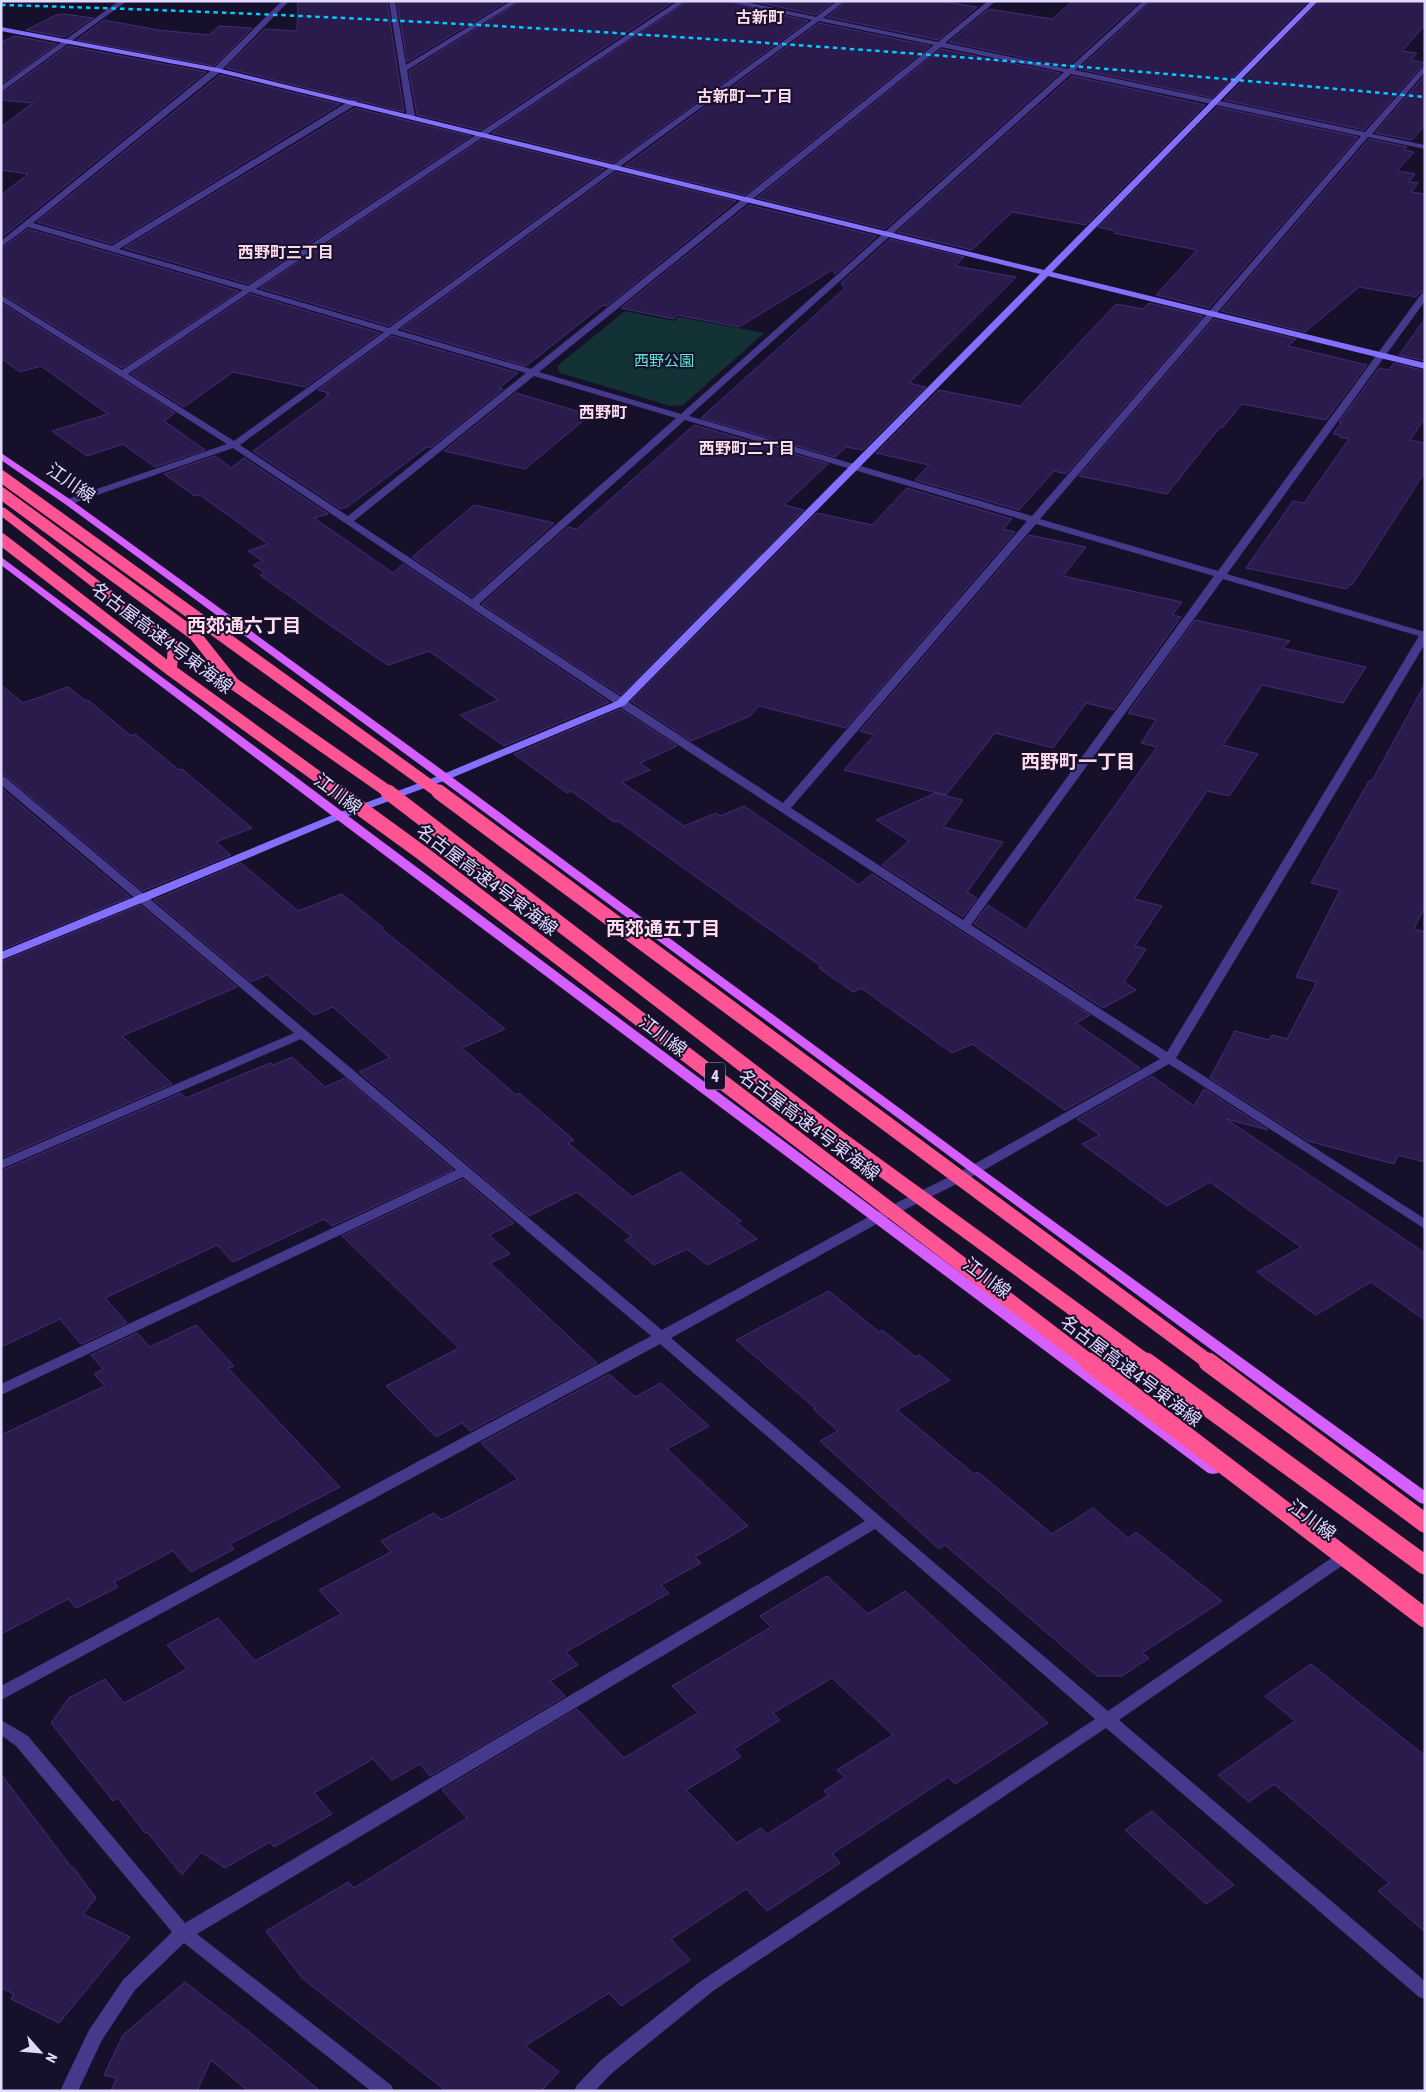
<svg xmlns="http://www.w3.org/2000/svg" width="1426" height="2092" font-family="'Roboto Condensed','Noto Sans JP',sans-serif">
  <rect width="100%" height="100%" fill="#17102b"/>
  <path fill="#123235" d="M 625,311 L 674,321 L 679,317 L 764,333 L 683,405 L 671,406 L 560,373 L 557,366 Z"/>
  <g fill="#2a1b4c" stroke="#442c79" fill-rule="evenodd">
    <path d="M 298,1 L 387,1 L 404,112 L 359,101 L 357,98 L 350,99 L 226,68 L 265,29 L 297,31 Z"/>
    <path d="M 397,1 L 507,1 L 407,62 Z"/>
    <path d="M 521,1 L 674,1 L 480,130 L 417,115 L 409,71 Z"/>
    <path d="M 688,1 L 726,1 L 808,21 L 613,163 L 492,133 Z"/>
    <path d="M 752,1 L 834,1 L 816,15 Z"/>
    <path d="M 847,1 L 938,1 L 977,7 L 938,40 L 827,17 Z"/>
    <path d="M 1073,1 L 1140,1 L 1067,67 L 949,42 L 989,9 L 1052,19 Z"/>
    <path d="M 1152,1 L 1308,1 L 1213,98 L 1079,69 Z"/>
    <path d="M 1320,1 L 1425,1 L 1425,25 L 1402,51 L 1417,53 L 1411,60 L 1425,63 L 1364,130 L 1224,100 Z"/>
    <path d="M 64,14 L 93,18 L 65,37 L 26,30 L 56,15 Z"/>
    <path d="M 104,20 L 158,30 L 209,35 L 219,26 L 252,28 L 214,66 L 77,40 Z"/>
    <path d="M 819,23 L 930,46 L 745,195 L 625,166 Z"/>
    <path d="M 15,36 L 57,44 L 1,84 L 1,42 Z"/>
    <path d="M 68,46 L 206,72 L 1,238 L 1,195 L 28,174 L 1,170 L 1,127 L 33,103 L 1,100 L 1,94 Z"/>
    <path d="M 941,49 L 1060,73 L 885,229 L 757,198 Z"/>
    <path d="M 220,75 L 340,104 L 112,244 L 37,222 Z"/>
    <path d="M 1425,75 L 1425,125 L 1412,140 L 1375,133 Z"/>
    <path d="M 1072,76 L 1205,105 L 1086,225 L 1012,212 L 972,250 L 897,232 Z"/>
    <path d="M 1217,107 L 1358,137 L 1209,308 L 1156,295 L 1197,250 L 1114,233 L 1116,231 L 1098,227 Z"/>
    <path d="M 355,108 L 471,136 L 248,284 L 124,248 Z"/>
    <path d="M 483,139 L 604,169 L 389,326 L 260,288 Z"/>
    <path d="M 1369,139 L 1407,147 L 1404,150 L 1414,152 L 1397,171 L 1415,174 L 1409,182 L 1418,183 L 1411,192 L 1425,194 L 1425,291 L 1420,292 L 1416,297 L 1359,287 L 1305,332 L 1221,311 Z"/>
    <path d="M 616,172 L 736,201 L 607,306 L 603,305 L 526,366 L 401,329 Z"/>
    <path d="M 749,205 L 877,236 L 835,274 L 832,270 L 739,327 L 678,315 L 674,319 L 621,308 Z"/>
    <path d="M 28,229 L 239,291 L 122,368 L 1,293 L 1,249 Z"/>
    <path d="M 890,239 L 964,257 L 955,266 L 1016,277 L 909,383 L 926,387 L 863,450 L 846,447 L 835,457 L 701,418 L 845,288 L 841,283 Z"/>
    <path d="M 250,294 L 380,333 L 305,387 L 233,372 L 184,407 L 131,374 Z"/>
    <path d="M 1,303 L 175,413 L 164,421 L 205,450 L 155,467 L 123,444 L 87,456 L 52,431 L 108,414 L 41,366 L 20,372 L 1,358 Z"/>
    <path d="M 1149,303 L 1203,316 L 1066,474 L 1054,471 L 1019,510 L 915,480 L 929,465 L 876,453 L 939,390 L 1020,406 L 1116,304 L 1143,309 Z"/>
    <path d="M 1214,319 L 1296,339 L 1288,346 L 1367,365 L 1326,420 L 1242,404 L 1222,428 L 1220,427 L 1167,494 L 1079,476 Z"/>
    <path d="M 1425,319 L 1425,361 L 1399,355 Z"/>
    <path d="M 392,336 L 518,373 L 499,388 L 503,389 L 430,448 L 427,447 L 347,507 L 341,509 L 253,451 L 329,395 L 326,395 L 329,393 L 318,390 Z"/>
    <path d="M 1394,363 L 1425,371 L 1425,418 L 1410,440 L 1425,443 L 1425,472 L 1352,585 L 1350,584 L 1347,589 L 1246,568 L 1293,501 L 1304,503 L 1349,439 L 1339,437 L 1340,435 L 1333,434 L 1341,423 L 1339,422 L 1379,368 L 1389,370 Z"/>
    <path d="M 516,393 L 590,415 L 525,469 L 444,451 Z"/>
    <path d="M 694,425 L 828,464 L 784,505 L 804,510 L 621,695 L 482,604 L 568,527 L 577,529 Z"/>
    <path d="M 215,456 L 231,468 L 244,458 L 328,514 L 314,518 L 393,573 L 403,564 L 609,702 L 504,746 L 460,715 L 498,700 L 429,651 L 388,665 L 361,647 L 260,575 L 265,573 L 253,565 L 263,561 L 248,551 L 268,544 L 200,495 L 195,496 L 164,474 Z"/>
    <path d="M 907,488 L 1012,519 L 1003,529 L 1015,532 L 846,728 L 759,706 L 750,716 L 691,741 L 631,701 L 817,513 L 872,525 Z"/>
    <path d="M 474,505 L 554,523 L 472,597 L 412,557 Z"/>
    <path d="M 1029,535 L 1086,547 L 1063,576 L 1182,602 L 1172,615 L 1181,617 L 1114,710 L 1086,703 L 1053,748 L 995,733 L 946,795 L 844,770 L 874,735 L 860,731 Z"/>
    <path d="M 1195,620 L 1290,641 L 1283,648 L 1366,667 L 1343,703 L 1262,685 L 1223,745 L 1258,754 L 1229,796 L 1207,791 L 1134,899 L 1162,906 L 1135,946 L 1146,949 L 1124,982 L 1136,990 L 1103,1008 L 974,924 L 988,905 L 1026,930 L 1157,747 L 1141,743 L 1156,720 L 1128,713 Z"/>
    <path d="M 1425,684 L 1425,906 L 1414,929 L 1425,932 L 1425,1162 L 1398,1155 L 1394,1164 L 1308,1141 L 1210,1078 L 1235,1031 L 1269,1040 L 1272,1035 L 1287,1039 L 1317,982 L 1296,977 L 1340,890 L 1311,883 L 1369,781 L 1372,781 Z"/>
    <path d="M 1,685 L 23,703 L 68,687 L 86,701 L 88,700 L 131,736 L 135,734 L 179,770 L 182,769 L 252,828 L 216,842 L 231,855 L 143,891 L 6,776 L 1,774 Z"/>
    <path d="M 620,709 L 677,746 L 640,763 L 650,770 L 622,782 L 684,826 L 716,813 L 720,816 L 744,806 L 859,885 L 872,874 L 1090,1015 L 1076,1023 L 1140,1068 L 1065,1110 L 972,1044 L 952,1053 L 861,988 L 853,992 L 819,968 L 822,967 L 618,821 L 614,822 L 571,791 L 567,793 L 514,754 Z"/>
    <path d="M 1,788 L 130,897 L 1,950 Z"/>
    <path d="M 935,793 L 963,800 L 943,827 L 1003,842 L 967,892 L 977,898 L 963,917 L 882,865 L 909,841 L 876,820 Z"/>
    <path d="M 241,863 L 298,911 L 342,894 L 383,928 L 382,929 L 505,1029 L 462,1048 L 516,1095 L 519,1093 L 574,1140 L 568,1143 L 632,1197 L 681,1172 L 741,1221 L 737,1223 L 757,1239 L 707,1265 L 687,1249 L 654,1265 L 625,1240 L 632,1237 L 577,1192 L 529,1216 L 359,1072 L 390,1058 L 333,1007 L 314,1015 L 267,975 L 251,982 L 154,900 Z"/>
    <path d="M 140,905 L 237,987 L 122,1036 L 172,1084 L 1,1158 L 1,962 Z"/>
    <path d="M 292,1057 L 325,1087 L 345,1078 L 453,1170 L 332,1226 L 324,1219 L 233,1262 L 217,1245 L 105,1298 L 127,1323 L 81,1344 L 60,1319 L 1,1347 L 1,1171 L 181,1093 L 186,1098 L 270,1063 L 273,1065 Z"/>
    <path d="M 1152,1076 L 1194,1106 L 1204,1089 L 1268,1130 L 1226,1119 L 1425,1253 L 1425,1320 L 1371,1282 L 1316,1315 L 1257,1272 L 1301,1247 L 1210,1182 L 1167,1206 L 1082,1144 L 1100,1135 L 1077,1119 Z"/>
    <path d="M 463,1179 L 514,1223 L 489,1235 L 510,1254 L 490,1263 L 597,1363 L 470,1431 L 462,1423 L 436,1437 L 386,1386 L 459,1348 L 342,1236 Z"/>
    <path d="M 829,1291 L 879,1332 L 882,1330 L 916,1357 L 919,1355 L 950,1380 L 897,1410 L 974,1474 L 978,1472 L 1052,1534 L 1093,1508 L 1128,1538 L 1136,1532 L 1222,1601 L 1142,1653 L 1149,1658 L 1122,1676 L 1097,1676 L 945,1545 L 939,1549 L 820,1441 L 838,1431 L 813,1409 L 815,1408 L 736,1340 Z"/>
    <path d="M 196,1325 L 234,1366 L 228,1368 L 340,1487 L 230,1544 L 234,1549 L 191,1572 L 173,1551 L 114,1582 L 118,1587 L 76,1608 L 68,1599 L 1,1634 L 1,1435 L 105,1386 L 94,1374 L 103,1369 L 91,1355 L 137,1333 L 150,1347 Z"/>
    <path d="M 609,1374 L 635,1397 L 661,1383 L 709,1426 L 667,1449 L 748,1526 L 695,1557 L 701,1563 L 661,1585 L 669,1593 L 566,1652 L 578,1665 L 550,1681 L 565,1696 L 430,1776 L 420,1764 L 392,1780 L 373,1759 L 314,1793 L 332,1814 L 274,1847 L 270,1842 L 225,1868 L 201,1852 L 182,1875 L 147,1832 L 145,1833 L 118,1798 L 113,1801 L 51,1723 L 69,1698 L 105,1679 L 124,1703 L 187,1669 L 167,1645 L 218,1618 L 255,1661 L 341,1614 L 319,1590 L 391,1552 L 381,1541 L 434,1513 L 442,1520 L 518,1479 L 481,1443 Z"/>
    <path d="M 827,1576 L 868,1614 L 905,1591 L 1048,1723 L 955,1784 L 948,1777 L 832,1854 L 840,1863 L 767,1911 L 746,1889 L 671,1939 L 690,1960 L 621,2006 L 609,1993 L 525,2046 L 559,2072 L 541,2091 L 446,2091 L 303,1979 L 266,1931 L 348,1882 L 354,1888 L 467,1818 L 442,1790 L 577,1709 L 624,1758 L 698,1713 L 672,1686 L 771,1627 L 760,1616 ZM 832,1678 L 893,1735 L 837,1770 L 845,1777 L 824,1791 L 829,1795 L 767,1834 L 761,1828 L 737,1843 L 686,1790 L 741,1757 L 734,1749 L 780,1720 L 773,1713 Z"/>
    <path d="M 1311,1664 L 1425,1756 L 1425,1932 L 1378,1891 L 1389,1883 L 1274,1784 L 1249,1802 L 1218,1775 L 1295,1721 L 1265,1696 Z"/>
    <path d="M 1,1774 L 72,1868 L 73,1867 L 96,1898 L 83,1914 L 130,1937 L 59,2023 L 11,1999 L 14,1994 L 1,1988 Z"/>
    <path d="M 1152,1811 L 1234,1885 L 1206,1904 L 1125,1830 Z"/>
    <path d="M 185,1982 L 253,2035 L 320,2091 L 248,2091 L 211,2060 L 197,2091 L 111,2091 L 117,2078 L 104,2075 L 123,2035 Z"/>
  </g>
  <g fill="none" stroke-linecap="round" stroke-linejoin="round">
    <g fill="#45398b" fill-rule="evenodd">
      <path d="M 119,1 L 127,1 L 1,92 L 1,86 Z"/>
      <path d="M 282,1 L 289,1 L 220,72 L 33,223 L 112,246 L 351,100 L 357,100 L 357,104 L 119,249 L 248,286 L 678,1 L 686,1 L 256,289 L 389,328 L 812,20 L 728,1 L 742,1 L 816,17 L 837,1 L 845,1 L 823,18 L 938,42 L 988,1 L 996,1 L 945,43 L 1068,69 L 1143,1 L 1150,1 L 1075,70 L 1365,132 L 1425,65 L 1425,72 L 1372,134 L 1425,145 L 1425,149 L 1368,137 L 1040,519 L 1218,571 L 1422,293 L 1425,293 L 1425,301 L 1227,574 L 1425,632 L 1425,644 L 1176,1058 L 1425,1219 L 1425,1229 L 1169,1064 L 979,1173 L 882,1221 L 671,1338 L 1108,1711 L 1333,1557 L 1338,1555 L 1343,1557 L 1346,1561 L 1343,1565 L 1119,1720 L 1425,1981 L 1425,1999 L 1419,1997 L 1106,1728 L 713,1991 L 612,2073 L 595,2091 L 574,2091 L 577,2085 L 600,2061 L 701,1981 L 1095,1719 L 875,1529 L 197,1934 L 391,2085 L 394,2091 L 371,2091 L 184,1943 L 135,1990 L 102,2040 L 78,2091 L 60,2091 L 89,2030 L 123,1980 L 172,1932 L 16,1746 L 1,1735 L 1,1720 L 28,1736 L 185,1923 L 865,1521 L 660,1344 L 1,1700 L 1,1686 L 651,1336 L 463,1177 L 1,1395 L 1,1384 L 456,1170 L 301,1039 L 1,1169 L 1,1160 L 294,1033 L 1,785 L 1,776 L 5,777 L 662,1330 L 872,1215 L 969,1167 L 1160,1059 L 617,705 L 233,448 L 71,504 L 65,504 L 65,500 L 227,444 L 1,301 L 1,295 L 122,370 L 243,290 L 28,227 L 1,247 L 1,241 L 214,68 ZM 819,21 L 934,45 L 531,369 L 397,330 ZM 941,47 L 1064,72 L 681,414 L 539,372 ZM 1071,74 L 1361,136 L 1032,516 L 689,416 ZM 250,292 L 384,332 L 234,441 L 128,374 ZM 392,334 L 526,373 L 348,516 L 240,445 ZM 534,376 L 676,418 L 472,599 L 354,521 ZM 685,420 L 1027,521 L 783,803 L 479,604 ZM 1036,524 L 1214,576 L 963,920 L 791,808 ZM 1223,579 L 1419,636 L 1167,1052 L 971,925 Z"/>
      <path d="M 389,1 L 395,1 L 406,65 L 511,1 L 519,1 L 407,70 L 415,116 L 411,118 L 407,116 Z"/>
    </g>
    <path fill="#8470ff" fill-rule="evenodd" d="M 1311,1 L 1318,1 L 1052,272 L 1425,363 L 1425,369 L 1048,276 L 625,705 L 449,779 L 343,818 L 146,901 L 1,960 L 1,952 L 335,814 L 441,775 L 617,701 L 1040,274 L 217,72 L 1,31 L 1,27 L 217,68 L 1044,270 Z"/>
    <g fill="#d560ff" fill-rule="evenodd">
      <path d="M 1,453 L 71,500 L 449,775 L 979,1167 L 1425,1491 L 1425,1504 L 1420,1503 C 967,1171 518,835 65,504 L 1,460 Z"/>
      <path d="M 1,557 L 1218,1465 L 1220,1469 L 1218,1473 L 1213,1474 L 1208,1473 L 335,818 L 1,565 Z"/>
    </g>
    <path fill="#ff5494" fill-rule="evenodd" d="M 1,507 L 5,508 L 178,642 L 180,645 L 176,674 L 172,675 L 166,671 L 168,646 L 1,516 Z"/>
    <path stroke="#05cbff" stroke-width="2.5" stroke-dasharray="4.5 4" stroke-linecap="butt" d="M 1,5 C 476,18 952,53 1425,97"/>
    <g stroke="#ff5494" stroke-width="12">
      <path d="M 1,476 L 440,793"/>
      <path d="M 1,493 L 195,635 L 234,684 L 390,793"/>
      <path d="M 1,539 L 172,671 L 340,793"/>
    </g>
    <g stroke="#ff5494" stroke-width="15">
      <path d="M 338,792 L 422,853 L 1091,1363"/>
      <path d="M 388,792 L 839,1138 L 1148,1363"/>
      <path d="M 439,792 L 1210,1363"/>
    </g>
    <g stroke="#ff5494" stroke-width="19">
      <path d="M 1089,1362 L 1425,1618"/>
      <path d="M 1146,1362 L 1425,1565"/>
      <path d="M 1208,1362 L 1425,1523"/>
    </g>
  </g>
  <g text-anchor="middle" stroke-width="4" stroke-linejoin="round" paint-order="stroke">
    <g font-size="15" fill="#5fe5d2" stroke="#17102b">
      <text x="664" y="366">西野公園</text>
    </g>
    <g font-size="16" font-weight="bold" fill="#ffdbee" stroke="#17102b">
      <text x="760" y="23">古新町</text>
      <text x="603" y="418">西野町</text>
    </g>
    <g font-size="16" font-weight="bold" fill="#ffdbee" stroke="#17102b">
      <text x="745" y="102">古新町一丁目</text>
      <text x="286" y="258">西野町三丁目</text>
      <text x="747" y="454">西野町二丁目</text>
    </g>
    <rect fill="#17102b" stroke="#a59dbf" stroke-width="1" x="705" y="1062.5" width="20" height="27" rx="4"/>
    <g font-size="16" font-weight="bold" fill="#e2d9ff">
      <text x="715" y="1082">4</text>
    </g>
    <g font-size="18" fill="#e2d9ff" stroke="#17102b">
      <text transform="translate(71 483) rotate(35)" y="6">江川線</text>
      <text transform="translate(162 638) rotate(37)" y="6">名古屋高速4号東海線</text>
      <text transform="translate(338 794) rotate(37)" y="6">江川線</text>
      <text transform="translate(487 880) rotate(37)" y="6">名古屋高速4号東海線</text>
      <text transform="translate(663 1036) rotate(37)" y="6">江川線</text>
      <text transform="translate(809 1125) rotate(37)" y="6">名古屋高速4号東海線</text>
      <text transform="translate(987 1278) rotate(37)" y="6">江川線</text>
      <text transform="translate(1131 1371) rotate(37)" y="6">名古屋高速4号東海線</text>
      <text transform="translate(1312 1520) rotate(37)" y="6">江川線</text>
    </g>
    <g font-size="19" font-weight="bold" fill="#ffdbee" stroke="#17102b">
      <text x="244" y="632">西郊通六丁目</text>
      <text x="1078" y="768">西野町一丁目</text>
      <text x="663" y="935">西郊通五丁目</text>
    </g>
  </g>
  <rect width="1426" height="2092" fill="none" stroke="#e2d9ff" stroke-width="5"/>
  <g transform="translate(40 2052) rotate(117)" stroke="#17102b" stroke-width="4" paint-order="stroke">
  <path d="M0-4L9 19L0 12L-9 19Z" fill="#e2d9ff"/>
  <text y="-8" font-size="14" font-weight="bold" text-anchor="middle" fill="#e2d9ff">N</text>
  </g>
</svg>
